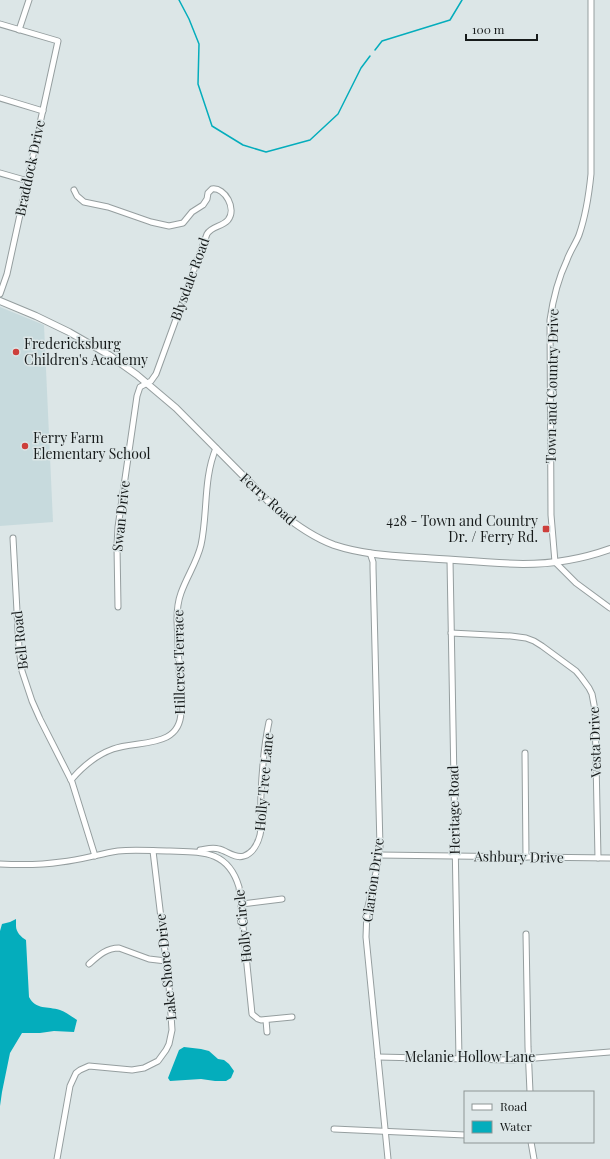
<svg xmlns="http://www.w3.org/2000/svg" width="610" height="1159" font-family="'Playfair Display',serif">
  <rect width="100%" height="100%" fill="#dce6e7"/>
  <path fill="#c7dadd" d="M 0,307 L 44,325 L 53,522 L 0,526 Z"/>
  <g fill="#04adbc">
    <path d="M 16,919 C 16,921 16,923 16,926 C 16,932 21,937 26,940 L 29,997 C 36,1010 47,1006 60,1010 C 66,1012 72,1017 77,1020 L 74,1032 L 54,1031 L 40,1033 L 22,1033 L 10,1053 L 2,1092 L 0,1106 L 0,931 L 2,924 L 10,922 Z"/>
    <path d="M 184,1047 L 201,1049 L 209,1051 L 218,1059 L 224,1060 L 229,1064 L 234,1071 L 231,1078 L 226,1081 L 215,1081 L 201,1079 L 170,1081 L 168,1078 L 179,1050 Z"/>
  </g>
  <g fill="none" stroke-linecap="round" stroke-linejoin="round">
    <g stroke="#04adbc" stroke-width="1.5">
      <path d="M 179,0 L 189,19 L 199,44 L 198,84 L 212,126 L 243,145 L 266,152 L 310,140 L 338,114 L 361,68 L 370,56"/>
      <path d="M 375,50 L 382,41 L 450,20 L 462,0"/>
    </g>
    <defs>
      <g id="minor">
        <path d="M 591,0 L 591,174 C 589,194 586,215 579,235 C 576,243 570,251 567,260 C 558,279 553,299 550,320 L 551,515 L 555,562 L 576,583 L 610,608"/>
        <path d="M 0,24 L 58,41 L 7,274 L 0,294"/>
        <path d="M 19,30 L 29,0"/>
        <path d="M 0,98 L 43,111"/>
        <path d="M 0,173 L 28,181"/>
        <path d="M 74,190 L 77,196 L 84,202 L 108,207 L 151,222 L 169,226 L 183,223 L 192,212 L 203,205 L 207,199 L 208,193 L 212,189 C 225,187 237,209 228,220 C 222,227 212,226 207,234 L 156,374 L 151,381 L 140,387 L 137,396 L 118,527 L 117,546 L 118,607"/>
        <path d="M 13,538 L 19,648 L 22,671 L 32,701 L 40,719 L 72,782 L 95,856"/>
        <path d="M 370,553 L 373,562 L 373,568 L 380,847 L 377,868 L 367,911 L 366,937 L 388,1159"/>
        <path d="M 450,560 L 459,1059"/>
        <path d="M 451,633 L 511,636 L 526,638 L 534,641 L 542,646 L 576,671 L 581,677 L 589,688 L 592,694 L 595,710 L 598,858"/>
        <path d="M 525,753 L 526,857"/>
        <path d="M 71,780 C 83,766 96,755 113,749 C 138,740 180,749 181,712 L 177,620 C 177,611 178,601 181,593 C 187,576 197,562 201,545 C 208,513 203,479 216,448"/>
        <path d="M 200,850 C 207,849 212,847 219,849 C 227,851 235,859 244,856 C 253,853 258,843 260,835 C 263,822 260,808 261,795 C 262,771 264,745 269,722"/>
        <path d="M 379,855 L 610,858"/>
        <path d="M 0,864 C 20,865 41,865 61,862 C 81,860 99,854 118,851 C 135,849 153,851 170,851 C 202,852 228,850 239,887 L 252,1014 L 258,1019 L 261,1020 L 292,1017"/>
        <path d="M 242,904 L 282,899"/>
        <path d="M 526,934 L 528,1047 L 530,1092"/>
        <path d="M 89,964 C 98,956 106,948 119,948 L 149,959 L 166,961"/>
        <path d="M 266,1020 L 267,1032"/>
        <path d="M 378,1057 L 511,1060 L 610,1052"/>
        <path d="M 334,1129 L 465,1135"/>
        <path d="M 531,1142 L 534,1159"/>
        <path d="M 57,1159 L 70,1086 L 76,1073 L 80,1070 L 89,1066 L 132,1070 L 144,1068 L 158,1061 L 166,1050 L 169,1044 L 172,1030 L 169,985 L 153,851"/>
      </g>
      <path id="major" d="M 0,301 L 36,316 L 69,332 L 109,355 L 137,375 L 176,408 L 275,508 C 293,523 312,537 334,545 C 364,555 395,556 425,558 C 458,560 490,563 523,564 C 553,564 582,559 610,549"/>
    </defs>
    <use href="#minor" stroke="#959e9f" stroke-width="7"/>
    <use href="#major" stroke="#959e9f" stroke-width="8"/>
    <use href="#minor" stroke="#fff" stroke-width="5"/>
    <use href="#major" stroke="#fff" stroke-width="6"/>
  </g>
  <g fill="#cd3f3b" stroke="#dce6e7" stroke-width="1.5">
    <circle cx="16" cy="352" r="4"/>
    <circle cx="25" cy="446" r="4"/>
    <rect x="542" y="525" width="8" height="8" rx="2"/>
  </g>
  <g text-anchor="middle" stroke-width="3" stroke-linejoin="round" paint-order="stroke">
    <g font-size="14" fill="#171b1b" stroke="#dce6e7">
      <text transform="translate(30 168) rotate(-78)" y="5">Braddock Drive</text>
      <text transform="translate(190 279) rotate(-70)" y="5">Blysdale Road</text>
      <text transform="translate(552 386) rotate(-89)" y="5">Town and Country Drive</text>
      <text transform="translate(268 499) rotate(42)" y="5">Ferry Road</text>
      <text transform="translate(121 516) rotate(-84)" y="5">Swan Drive</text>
      <text transform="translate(20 640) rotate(-96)" y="5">Bell Road</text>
      <text transform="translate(179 662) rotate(-91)" y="5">Hillcrest Terrace</text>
      <text transform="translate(595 742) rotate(-92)" y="5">Vesta Drive</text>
      <text transform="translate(264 782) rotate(-85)" y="5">Holly Tree Lane</text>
      <text transform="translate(454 810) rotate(-91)" y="5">Heritage Road</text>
      <text transform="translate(519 857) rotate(1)" y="5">Ashbury Drive</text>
      <text transform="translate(373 880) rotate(-82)" y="5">Clarion Drive</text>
      <text transform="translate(243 926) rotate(-96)" y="5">Holly Circle</text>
      <text transform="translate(166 967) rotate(-96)" y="5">Lake Shore Drive</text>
      <text x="470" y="1062">Melanie Hollow Lane</text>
    </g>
    <g font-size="14" fill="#171b1b" stroke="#dce6e7" text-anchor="start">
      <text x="24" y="349">Fredericksburg<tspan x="24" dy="16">Children's Academy</tspan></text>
      <text x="33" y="443">Ferry Farm<tspan x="33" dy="16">Elementary School</tspan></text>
      <text x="538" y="526" text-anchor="end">428 - Town and Country<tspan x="538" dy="16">Dr. / Ferry Rd.</tspan></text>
    </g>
  </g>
  <rect x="464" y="1091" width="130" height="52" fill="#dce6e7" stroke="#8d9595"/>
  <rect x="472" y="1104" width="20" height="6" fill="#ffffff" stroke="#8d9595"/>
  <text x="500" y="1111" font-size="12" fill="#171b1b">Road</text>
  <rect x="472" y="1121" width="20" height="12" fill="#04adbc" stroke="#8d9595"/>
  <text x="500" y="1131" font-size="12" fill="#171b1b">Water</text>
  <path d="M466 34v6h71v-6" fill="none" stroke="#171b1b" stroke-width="2"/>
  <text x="472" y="34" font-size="12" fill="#171b1b" stroke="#dce6e7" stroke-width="3" paint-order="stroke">100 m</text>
</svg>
